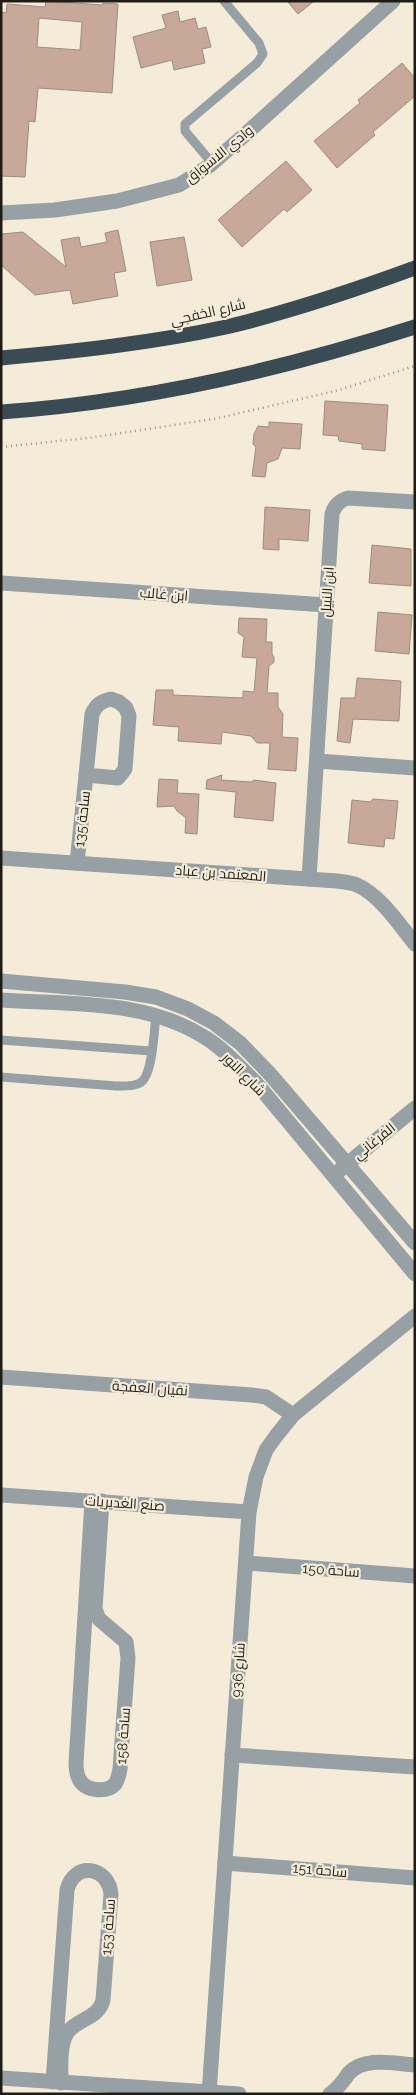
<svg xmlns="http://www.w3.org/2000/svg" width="416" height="2095" font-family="Raleway,Cairo,sans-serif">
  <rect width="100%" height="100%" fill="#f4ecd9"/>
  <g fill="#c8a999" stroke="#9d8b82" fill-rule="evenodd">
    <path d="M 46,1 L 103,5 L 103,3 L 118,4 L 112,93 L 38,88 L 35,122 L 29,121 L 25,177 L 1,176 L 1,12 L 6,13 L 7,4 L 45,7 ZM 39,18 L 82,22 L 80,50 L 37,47 Z"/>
    <path d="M 287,1 L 314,1 L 298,14 Z"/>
    <path d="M 178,11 L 180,22 L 195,18 L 198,29 L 206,27 L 211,47 L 202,49 L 205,63 L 174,70 L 172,60 L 141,68 L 133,37 L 166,28 L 162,15 Z"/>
    <path d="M 402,63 L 415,78 L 415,96 L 373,132 L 375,135 L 337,168 L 314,141 L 360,103 L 358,100 Z"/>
    <path d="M 286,161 L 312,190 L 287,212 L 284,209 L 242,247 L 218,220 Z"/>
    <path d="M 118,230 L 126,271 L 114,273 L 118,296 L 73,304 L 70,290 L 35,295 L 1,265 L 1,234 L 23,232 L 66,267 L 61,240 L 79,237 L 81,247 L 107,242 L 105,233 Z"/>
    <path d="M 184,237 L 192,280 L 157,286 L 150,242 Z"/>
    <path d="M 325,401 L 388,405 L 385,451 L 362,449 L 362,444 L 339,441 L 338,436 L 323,435 Z"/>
    <path d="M 269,422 L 302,424 L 300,449 L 282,448 L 278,459 L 267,463 L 265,477 L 252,476 L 256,447 L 253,444 L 254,434 L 258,426 L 269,427 Z"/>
    <path d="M 265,507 L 310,510 L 308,541 L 279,539 L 279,550 L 263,549 Z"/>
    <path d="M 372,545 L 411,549 L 411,586 L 369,583 Z"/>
    <path d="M 378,612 L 412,615 L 409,654 L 375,651 Z"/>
    <path d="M 239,618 L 267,619 L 266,642 L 272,642 L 272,654 L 274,657 L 274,662 L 269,666 L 267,693 L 278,693 L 278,707 L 283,714 L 282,737 L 298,738 L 296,771 L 268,769 L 270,743 L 257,743 L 251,736 L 222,732 L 221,744 L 178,741 L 179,727 L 153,725 L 156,690 L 173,690 L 173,695 L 243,698 L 243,691 L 254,692 L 257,658 L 242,657 L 244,637 L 238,633 Z"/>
    <path d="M 357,678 L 401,681 L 399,721 L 353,719 L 350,743 L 337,741 L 341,698 L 355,698 Z"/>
    <path d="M 222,775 L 221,780 L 251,782 L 254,780 L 276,783 L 273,821 L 234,817 L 236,792 L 206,789 L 207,780 Z"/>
    <path d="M 159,779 L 178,780 L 177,793 L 199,794 L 197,834 L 185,833 L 186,818 L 177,811 L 174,806 L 157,807 Z"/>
    <path d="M 373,799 L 398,801 L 394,839 L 385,838 L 384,847 L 348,843 L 352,800 L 370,802 Z"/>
  </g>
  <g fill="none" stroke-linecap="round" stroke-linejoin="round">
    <path stroke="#9a9486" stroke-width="2.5" stroke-dasharray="1 4" stroke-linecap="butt" d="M 1,447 L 88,438 L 214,419 L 335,391 L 415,366"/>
    <g stroke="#97a0a4" stroke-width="9">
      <path d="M 212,163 L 185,131 L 185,124 L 257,63 L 263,54 L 259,43 L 224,1"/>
      <path d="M 1,1040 L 151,1051"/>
      <path d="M 1,1077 L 116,1086 C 124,1086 132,1087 140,1083 C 153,1076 154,1030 156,1015"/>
    </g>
    <g stroke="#97a0a4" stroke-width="15">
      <path d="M 1,213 L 55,210 L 117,201 L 179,185 L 209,166 L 240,139 L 393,1"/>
      <path d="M 1,583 L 326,605"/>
      <path d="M 111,699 L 119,702 L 126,708 L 129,716 L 125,769 L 118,778 L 86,775 L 92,714 C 96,705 101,701 111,699 Z"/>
      <path d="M 317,761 L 415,768"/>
      <path d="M 1,858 L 337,881 C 343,882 351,882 357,885 C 381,896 398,923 415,944"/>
      <path d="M 77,863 L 86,775"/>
      <path d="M 309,879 L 332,514 C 335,505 339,501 348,498 L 415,502"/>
      <path d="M 1,981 L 125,992 L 156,997 L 188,1009 L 214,1023 L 240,1043 L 269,1073 L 415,1243"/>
      <path d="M 1,1000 C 71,1005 145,999 206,1038 C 225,1050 241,1068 257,1084 L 415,1274"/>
      <path d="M 340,1170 L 415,1108"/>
      <path d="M 1,1377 L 252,1395 L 266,1397 L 293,1415"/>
      <path d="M 1,1495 L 249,1512"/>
      <path d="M 92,1501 L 76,1763 C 76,1769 77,1777 81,1782 C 88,1791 107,1793 115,1784 C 118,1780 119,1774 120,1769 L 128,1658 L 126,1642 L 99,1619 L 95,1609 L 102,1501"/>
      <path d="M 247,1563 L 415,1576"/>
      <path d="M 232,1755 L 415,1767"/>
      <path d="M 225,1863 L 415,1878"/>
      <path d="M 1,2078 L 239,2094"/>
      <path d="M 53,2082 L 67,1890 C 74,1861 108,1866 111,1894 L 103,2000 C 99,2019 76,2019 67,2033 C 59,2046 61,2069 61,2083"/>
      <path d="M 209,2094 L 249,1512 L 256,1477 L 266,1450 L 276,1436 L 293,1415 L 415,1316"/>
      <path d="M 330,2094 C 339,2088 343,2081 349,2073 C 365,2056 395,2064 415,2065"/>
    </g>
    <g stroke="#3a4b54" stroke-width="15">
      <path d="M 1,358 C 77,351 152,343 226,327 C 289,312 355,290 415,268"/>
      <path d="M 1,412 C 142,402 281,370 415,327"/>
    </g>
  </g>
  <g text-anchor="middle" stroke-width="4.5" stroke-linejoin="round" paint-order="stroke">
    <g font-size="14" fill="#1f1c15" stroke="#f4ecd9">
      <text transform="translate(219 154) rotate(-39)" y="5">وادي الاسواق</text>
      <text transform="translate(208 312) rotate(-13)" y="5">شارع الخفجي</text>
      <text transform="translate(327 592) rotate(-86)" y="5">ابن النبيل</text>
      <text transform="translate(164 594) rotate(4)" y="5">ابن غالب</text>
      <text transform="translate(82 819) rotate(-84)" y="5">ساحة 135</text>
      <text transform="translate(221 873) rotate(4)" y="5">المعتمد بن عباد</text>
      <text transform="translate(244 1074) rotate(45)" y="5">شارع النور</text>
      <text transform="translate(374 1141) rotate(-39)" y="5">الفرغاني</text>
      <text transform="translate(150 1388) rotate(4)" y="5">نقيان العفجة</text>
      <text transform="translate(125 1503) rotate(4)" y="5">صنع الغديريات</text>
      <text transform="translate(331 1570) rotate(4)" y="5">ساحة 150</text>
      <text transform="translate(238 1670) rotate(-86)" y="5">شارع 936</text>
      <text transform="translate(123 1736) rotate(-86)" y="5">ساحة 158</text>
      <text transform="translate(320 1870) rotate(5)" y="5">ساحة 151</text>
      <text transform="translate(108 1927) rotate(-86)" y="5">ساحة 153</text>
    </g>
  </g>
  <rect width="416" height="2095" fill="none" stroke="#1f1c15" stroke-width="5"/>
</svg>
